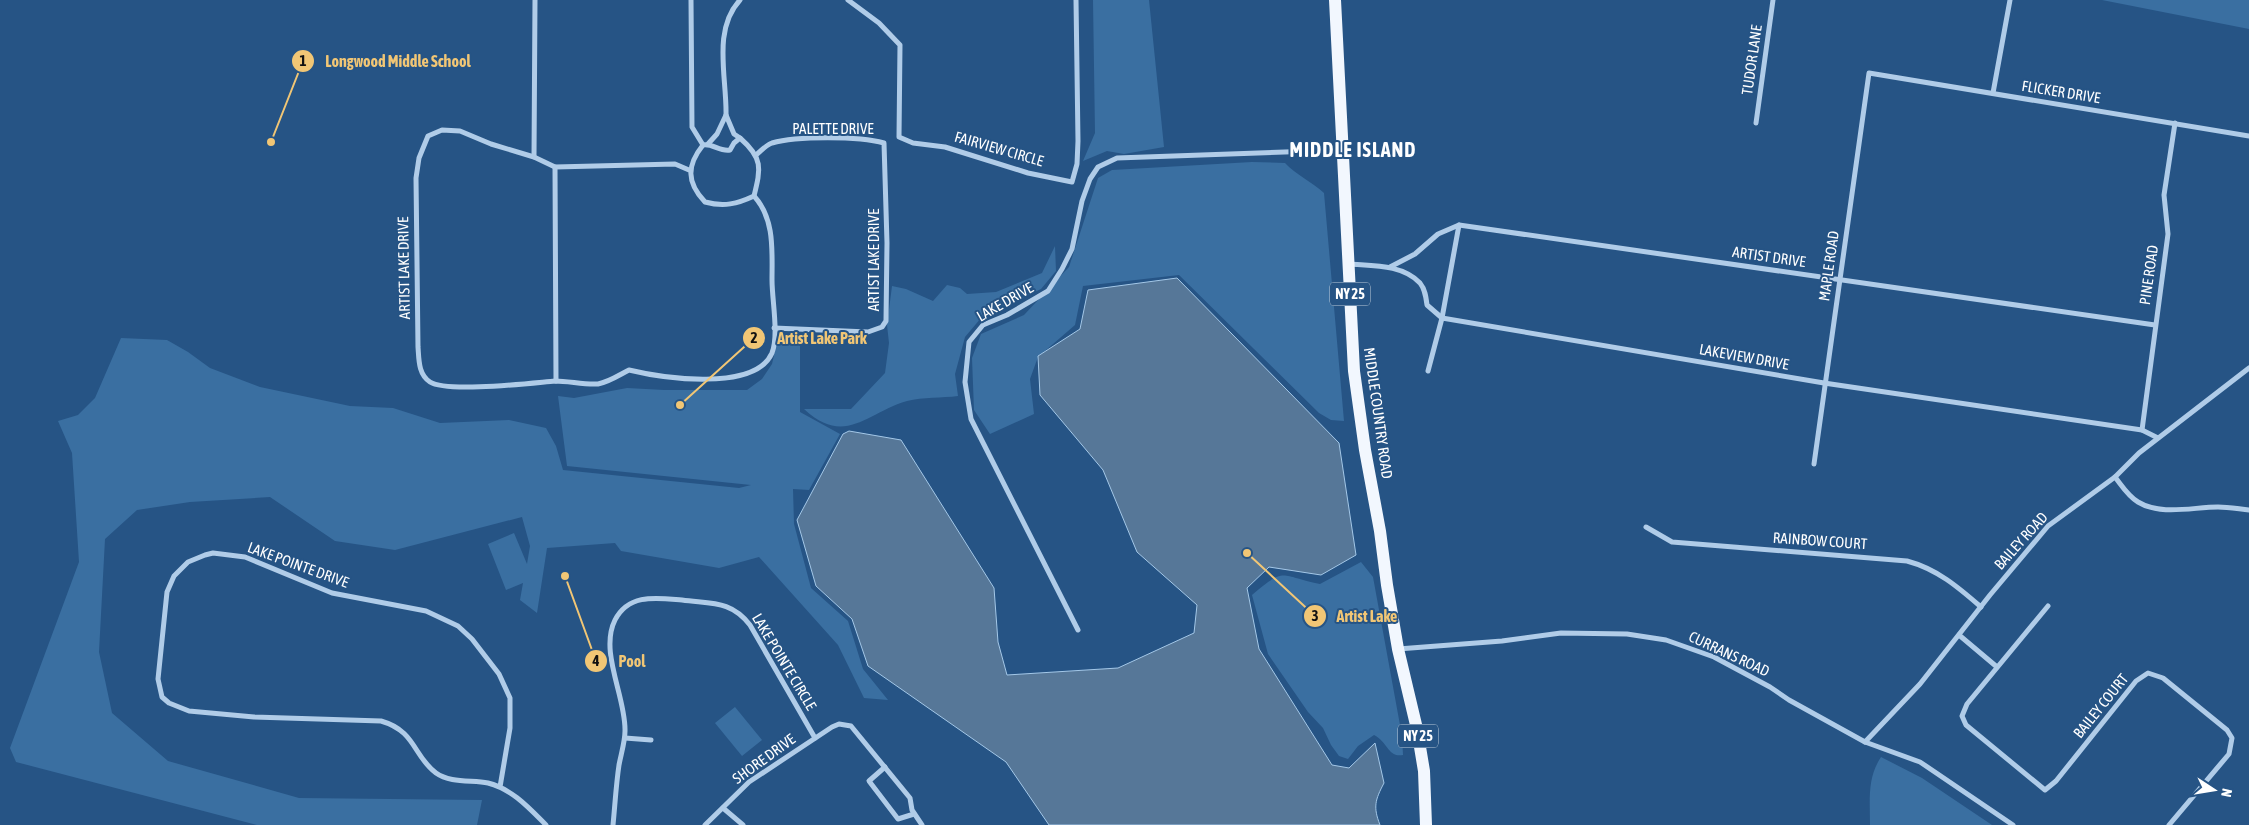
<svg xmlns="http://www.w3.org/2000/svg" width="2249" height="825" font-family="'Asap Condensed',sans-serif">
  <rect width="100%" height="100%" fill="#265485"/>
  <g fill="#3a6fa1">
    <path d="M 1093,0 L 1149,0 L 1164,147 L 1124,154 L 1107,151 L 1083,161 L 1095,133 Z"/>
    <path d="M 2102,0 L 2249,0 L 2249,29 Z"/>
    <path d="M 1252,162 L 1285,163 C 1296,175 1311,181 1324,193 L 1344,421 L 1331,420 L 1319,413 L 1179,275 L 1083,286 L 1075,325 L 1038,357 L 1030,379 L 1034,414 L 990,434 L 974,410 L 972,358 L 981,334 L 1024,315 L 1069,267 L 1098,178 L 1112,170 Z"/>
    <path d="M 1055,246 L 1056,271 L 1041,289 L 981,318 L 965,337 L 955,374 L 958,396 C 942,398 923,397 907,401 C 866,413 845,447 804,409 L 851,409 L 885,373 L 889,343 L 887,325 L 892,286 L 906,289 L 933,301 L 947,285 L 960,288 L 967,294 L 996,292 L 1042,273 Z"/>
    <path d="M 779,334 L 800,336 L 800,412 L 840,434 L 809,490 L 793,489 L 794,524 L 811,588 L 848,621 L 863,669 L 888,700 L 864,698 L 838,645 L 759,557 L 719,568 L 621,551 L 615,543 L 547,548 L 537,613 L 520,600 L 523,583 L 506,590 L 488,544 L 514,533 L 527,564 L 530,546 L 522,517 L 395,550 L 335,541 L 270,497 L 190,502 L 137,510 L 105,539 L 99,652 L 112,713 L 168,761 L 299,798 L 482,800 L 477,825 L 257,825 L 16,762 L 10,748 L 79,562 L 72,453 L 58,421 L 78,415 L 95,398 L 121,338 L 167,340 L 188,352 L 210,368 L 260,387 L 350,406 L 393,408 L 440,423 L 509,420 L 546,428 L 556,446 L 563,470 L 739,488 L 751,485 L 567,466 L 558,396 L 574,398 L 627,388 L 664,390 L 747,390 L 762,379 L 772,364 Z"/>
    <path d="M 1361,562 L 1373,577 L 1402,736 L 1403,755 C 1388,758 1388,742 1374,735 L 1358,746 L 1348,759 L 1339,756 L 1331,745 L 1323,728 L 1308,712 L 1268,654 L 1252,595 C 1286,566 1279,576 1320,584 Z"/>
    <path d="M 735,707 L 762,740 L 742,756 L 715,723 Z"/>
    <path d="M 1881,757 L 1922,778 L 1992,825 L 1870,825 C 1870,800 1867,778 1881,757 Z"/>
  </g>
  <path fill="#567798" stroke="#a4c8e8" d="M 1177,278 L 1339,443 L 1356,555 L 1321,575 L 1269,567 L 1247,588 L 1259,649 L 1332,765 L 1349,768 L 1375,743 L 1384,783 C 1375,800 1373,807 1380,825 L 1049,825 L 1006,762 L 868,666 L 852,619 L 816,586 L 797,520 L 843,434 L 849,431 L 901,440 L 994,588 L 998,642 L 1007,675 L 1118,668 L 1194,633 L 1197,605 L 1137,552 L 1103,470 L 1040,395 L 1038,356 L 1080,329 L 1088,290 Z"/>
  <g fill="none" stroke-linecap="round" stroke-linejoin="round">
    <g stroke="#b0cce8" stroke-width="5">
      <path d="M 691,0 L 692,127 L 703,145"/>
      <path d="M 848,0 L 879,23 L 900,45 L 899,137 L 913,143 L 945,147 L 1028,173 L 1072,182 L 1077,164 L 1078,141 L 1076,0"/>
      <path d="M 1993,93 L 2010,0"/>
      <path d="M 726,115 C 727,78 712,30 740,0"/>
      <path d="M 1756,123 L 1773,0"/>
      <path d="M 740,138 C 763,158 761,168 754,196 C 737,204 724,207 705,202 C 686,182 687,165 703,145 C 712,143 720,152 730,150 L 734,143 Z"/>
      <path d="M 708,144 L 717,134 L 726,115 L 734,134 L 740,138"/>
      <path d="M 756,155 C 761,151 766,145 772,143 C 796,136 859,136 884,143 L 887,243 L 886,321 L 882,327 L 868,332 L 774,328"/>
      <path d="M 534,157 L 535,0"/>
      <path d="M 555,167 L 556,381"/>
      <path d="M 689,170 L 675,164 L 555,167 L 534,157 L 491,144 L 460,131 L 442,130 L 428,136 L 419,158 L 416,178 L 418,347 C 419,359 418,374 430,382 C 447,393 531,383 555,381 C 569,381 584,385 598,384 C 609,382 619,375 629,370 C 662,378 755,392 772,353 C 779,335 772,300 772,280 C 772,251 775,219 754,196"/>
      <path d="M 1349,264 C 1372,266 1402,264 1420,283 C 1425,289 1426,297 1427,305 L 1442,318 L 1824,383 L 2142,430 L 2158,438"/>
      <path d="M 1390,267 L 1415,254 L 1438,234 L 1459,225 L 2155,325"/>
      <path d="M 1428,371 L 1442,318 L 1459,225"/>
      <path d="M 2142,430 L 2168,234 L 2164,195 L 2175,123"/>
      <path d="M 1814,464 L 1869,73 L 2249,136"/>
      <path d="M 2115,477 C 2122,486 2128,496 2138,502 C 2161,516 2193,507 2218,507 C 2228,507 2239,509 2249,510"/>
      <path d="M 1646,527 L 1672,542 L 1907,561 C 1937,569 1958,587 1981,607"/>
      <path d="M 2048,606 L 1967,704 L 1962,716 L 1966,725 L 2045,790 L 2056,781 L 2136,681 L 2148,673 L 2163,678 L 2227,730 L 2232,738 L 2229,754 L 2169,825"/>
      <path d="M 1078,630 L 971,419 L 965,382 L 969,342 L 983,325 L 1007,315 L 1048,291 L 1062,269 L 1072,249 L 1082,201 L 1090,179 L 1098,167 L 1117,158 L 1343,150"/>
      <path d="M 1959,635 L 1997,667"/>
      <path d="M 1398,649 L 1502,641 L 1561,633 L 1627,634 L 1666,640 L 1714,657 L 1770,687 L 1789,700 L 1865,742 L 1920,762 L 2013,825"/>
      <path d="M 625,738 L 651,740"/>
      <path d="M 1865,742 L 1920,684 L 1990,595 L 2048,526 L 2115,477 L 2139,453 L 2249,368"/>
      <path d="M 885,767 L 869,781 L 898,819 L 914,814"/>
      <path d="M 500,787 L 510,728 L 510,698 L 499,674 L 472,639 L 458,626 L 426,611 L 332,593 L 245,557 L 213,553 L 205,555 L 188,562 L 174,576 L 167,592 L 158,679 L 162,697 L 169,703 L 189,711 L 254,717 L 381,721 C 416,731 413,756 436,773 C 450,783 471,780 488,783 C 512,789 529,808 546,825"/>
      <path d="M 723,808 L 743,825"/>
      <path d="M 613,825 C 615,805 616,785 619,765 C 621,754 625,742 625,731 C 626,697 599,652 615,620 C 629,593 657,598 682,600 C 711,604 731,600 750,625 L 815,738"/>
      <path d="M 705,825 L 749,782 L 832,727 L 839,724 L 851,726 L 910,798 L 912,810 L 922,825"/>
    </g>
    <path stroke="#f2f7fe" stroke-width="12" d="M 1335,0 L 1354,371 L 1365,450 L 1380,531 L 1387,585 L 1398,649 L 1417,729 L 1424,771 L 1426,825"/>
  </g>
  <g text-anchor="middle" stroke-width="4" stroke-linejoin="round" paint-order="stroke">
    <g fill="#265485" stroke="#beccda" stroke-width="1">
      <rect x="1330" y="282.5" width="40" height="23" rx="4"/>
      <rect x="1398" y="724.5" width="40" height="23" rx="4"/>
    </g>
    <g font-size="14" font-weight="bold" fill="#fff">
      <text x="1350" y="299">NY 25</text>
      <text x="1418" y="741">NY 25</text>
    </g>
    <g font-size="15" fill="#fff" stroke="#265485">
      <text transform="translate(1752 60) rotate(-82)" y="5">TUDOR LANE</text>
      <text transform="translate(2061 92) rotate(9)" y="5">FLICKER DRIVE</text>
      <text x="833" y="134">PALETTE DRIVE</text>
      <text transform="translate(999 149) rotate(16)" y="5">FAIRVIEW CIRCLE</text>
      <text transform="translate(1769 257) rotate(8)" y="5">ARTIST DRIVE</text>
      <text transform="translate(874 260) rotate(-90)" y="5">ARTIST LAKE DRIVE</text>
      <text transform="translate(1829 266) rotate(-82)" y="5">MAPLE ROAD</text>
      <text transform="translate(404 268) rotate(-91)" y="5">ARTIST LAKE DRIVE</text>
      <text transform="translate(2149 275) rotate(-82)" y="5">PINE ROAD</text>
      <text transform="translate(1005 302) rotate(-30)" y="5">LAKE DRIVE</text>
      <text transform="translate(1744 357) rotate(10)" y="5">LAKEVIEW DRIVE</text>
      <text transform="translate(1378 413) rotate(82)" y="5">MIDDLE COUNTRY ROAD</text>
      <text transform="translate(1820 541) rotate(4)" y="5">RAINBOW COURT</text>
      <text transform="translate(2021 541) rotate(-48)" y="5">BAILEY ROAD</text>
      <text transform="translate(298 565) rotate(20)" y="5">LAKE POINTE DRIVE</text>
      <text transform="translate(1729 654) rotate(25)" y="5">CURRANS ROAD</text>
      <text transform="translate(784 662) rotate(59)" y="5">LAKE POINTE CIRCLE</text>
      <text transform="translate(2101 706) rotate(-51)" y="5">BAILEY COURT</text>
      <text transform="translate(764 759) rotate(-36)" y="5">SHORE DRIVE</text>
    </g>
    <g font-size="20" font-weight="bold" letter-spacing="1" fill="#fff" stroke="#265485">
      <text x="1353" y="157">MIDDLE ISLAND</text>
    </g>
  </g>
  <path fill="none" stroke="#f1c675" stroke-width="2" d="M271 142L303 61M680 405L754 338M1247 553L1315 616M565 576L596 661"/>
  <g fill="#f1c675" stroke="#265485" stroke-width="2">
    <circle cx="271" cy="142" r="5"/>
    <circle cx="680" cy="405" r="5"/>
    <circle cx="1247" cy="553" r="5"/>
    <circle cx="565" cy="576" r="5"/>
    <circle cx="303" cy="61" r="12"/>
    <circle cx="754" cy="338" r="12"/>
    <circle cx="1315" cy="616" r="12"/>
    <circle cx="596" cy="661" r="12"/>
  </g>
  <g font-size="15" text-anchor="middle" font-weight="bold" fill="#111">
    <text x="303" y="66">1</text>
    <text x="754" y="343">2</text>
    <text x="1315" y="621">3</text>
    <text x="596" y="666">4</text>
  </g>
  <g font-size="16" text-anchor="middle" font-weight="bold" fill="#f1c675" stroke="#265485" stroke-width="4" stroke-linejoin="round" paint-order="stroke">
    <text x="398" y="67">Longwood Middle School</text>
    <text x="822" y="344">Artist Lake Park</text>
    <text x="1367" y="622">Artist Lake</text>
    <text x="632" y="667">Pool</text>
  </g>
  <g transform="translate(2214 790) rotate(102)" stroke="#265485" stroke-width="4" paint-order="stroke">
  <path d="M0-4L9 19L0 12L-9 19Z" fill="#ffffff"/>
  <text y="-8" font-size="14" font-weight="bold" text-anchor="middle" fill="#ffffff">N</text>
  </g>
</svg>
